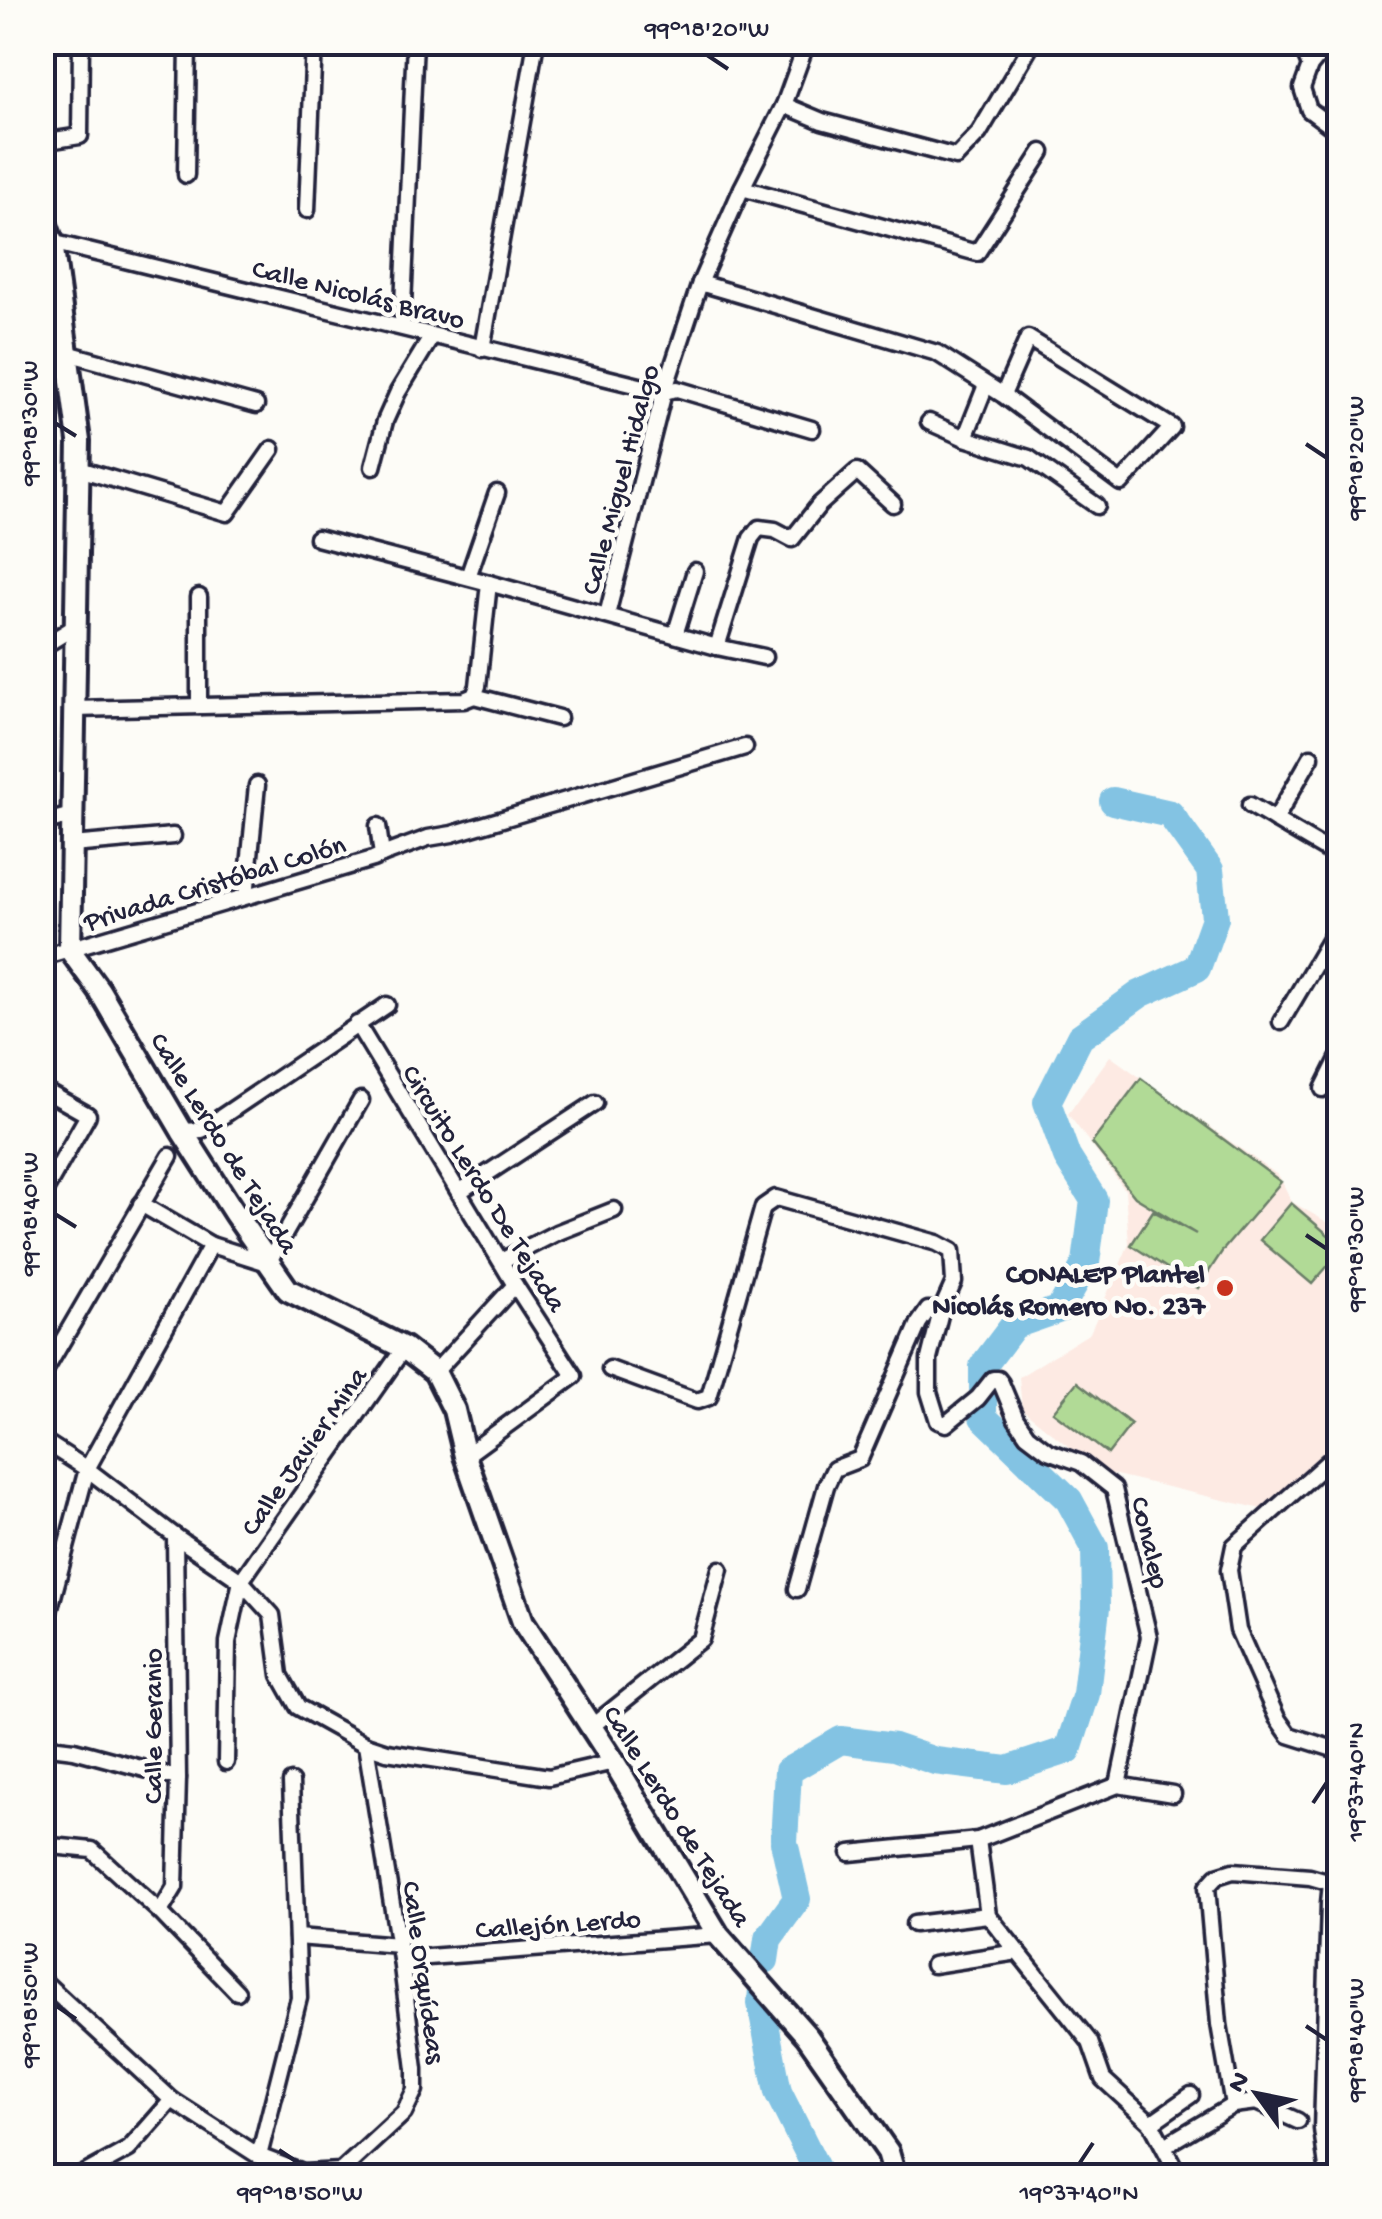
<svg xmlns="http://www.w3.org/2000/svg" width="1382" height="2219" font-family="'Gochi Hand',sans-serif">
  <rect width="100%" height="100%" fill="#fdfcf7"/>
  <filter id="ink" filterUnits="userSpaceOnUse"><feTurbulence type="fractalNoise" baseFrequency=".01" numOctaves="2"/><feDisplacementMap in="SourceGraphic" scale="20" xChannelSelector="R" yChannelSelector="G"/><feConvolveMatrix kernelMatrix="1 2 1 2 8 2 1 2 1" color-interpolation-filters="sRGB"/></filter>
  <g filter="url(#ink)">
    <path fill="#fdeae3" d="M 1110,1056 L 1279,1176 L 1292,1202 L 1339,1229 L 1339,1446 L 1266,1510 L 1099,1471 L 1022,1409 L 1019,1377 L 1090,1333 L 1129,1244 L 1125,1190 L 1068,1114 Z"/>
    <g fill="#b1da96" stroke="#6a7e68" stroke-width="2.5">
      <path d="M 1141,1078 L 1281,1182 L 1223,1250 L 1198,1288 L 1131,1245 L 1153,1211 L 1196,1234 L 1135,1197 L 1092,1143 Z"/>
      <path d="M 1291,1203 L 1339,1244 L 1339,1253 L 1312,1284 L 1260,1240 Z"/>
      <path d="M 1077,1382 L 1131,1424 L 1108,1454 L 1053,1412 Z"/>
    </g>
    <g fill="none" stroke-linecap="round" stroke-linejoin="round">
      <g stroke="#83c3e3" stroke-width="28">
        <path d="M 983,1389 L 983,1366 L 1014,1325 L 1060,1309 L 1086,1263 L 1094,1200 L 1067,1157 L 1047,1102 L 1080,1037 L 1140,994 L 1197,968 L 1215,918 L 1210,870 L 1170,814 L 1113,801"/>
        <path d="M 765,1960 L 768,1939 L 797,1899 L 784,1842 L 788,1771 L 841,1740 L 894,1747 L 935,1761 L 1007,1770 L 1068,1750 L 1086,1694 L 1096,1608 L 1095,1548 L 1069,1500 L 983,1417 L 983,1396"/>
        <path d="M 762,1989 L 761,2003 L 778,2092 L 820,2176"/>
      </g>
      <defs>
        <g id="minor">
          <path d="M 1300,42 L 1310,66"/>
          <path d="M 1330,42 L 1310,66 L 1302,88 L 1309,110 L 1340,133"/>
          <path d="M 784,105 L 822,121 L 956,157 L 979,133 L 1033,42"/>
          <path d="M 42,142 L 80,136 L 81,42"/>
          <path d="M 186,175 L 188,42"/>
          <path d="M 742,188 L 977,253 L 1042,152"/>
          <path d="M 307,210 L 314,42"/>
          <path d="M 47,241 L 664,392 L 677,389 L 812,429"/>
          <path d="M 700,283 L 937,353 L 1003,395 L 1121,483 L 1172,427 L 1028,338 L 1003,395"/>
          <path d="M 402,327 L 415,42"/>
          <path d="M 482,349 L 536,42"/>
          <path d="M 67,353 L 256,405"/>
          <path d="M 929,422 L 965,438 L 1029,458 L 1097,506"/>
          <path d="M 965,438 L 986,385"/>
          <path d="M 373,467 L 385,421 L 398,392 L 432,336"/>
          <path d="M 79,469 L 227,513 L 272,449"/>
          <path d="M 317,538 L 489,583 L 717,647 L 764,657"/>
          <path d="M 468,577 L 497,493"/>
          <path d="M 199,597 L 199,706"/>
          <path d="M 607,615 L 664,392 L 700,283 L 742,188 L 784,105 L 807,42"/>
          <path d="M 675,635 L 695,571"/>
          <path d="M 42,647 L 76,626"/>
          <path d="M 717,647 L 751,538 L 759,528 L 775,530 L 792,539 L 819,505 L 857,471 L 893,504"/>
          <path d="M 474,696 L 478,686 L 489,583"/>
          <path d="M 74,709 L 464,700 L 474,696 L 559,718"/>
          <path d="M 1250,805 L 1340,858"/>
          <path d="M 1275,820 L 1311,757"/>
          <path d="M 42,823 L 72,815"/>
          <path d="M 72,845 L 173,836"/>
          <path d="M 382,855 L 428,838 L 452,834 L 745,747"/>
          <path d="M 246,896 L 257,785"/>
          <path d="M 42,957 L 373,859 L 382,855 L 378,826"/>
          <path d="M 1281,1022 L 1340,922"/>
          <path d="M 357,1024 L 515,1285 L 574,1376 L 465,1456"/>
          <path d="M 42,1089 L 88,1115 L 42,1196"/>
          <path d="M 1323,1089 L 1340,1055"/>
          <path d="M 182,1131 L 202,1130 L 387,1005"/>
          <path d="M 459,1192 L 595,1103"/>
          <path d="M 141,1204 L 211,1245 L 268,1263 L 361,1100"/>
          <path d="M 501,1261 L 556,1233 L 614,1210"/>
          <path d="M 610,1369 L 697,1401 L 709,1397 L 763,1207 L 776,1198 L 937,1243 L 952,1251 L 954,1282 L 941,1311 L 929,1359 L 929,1392 L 938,1421 L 946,1424 L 978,1398 L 993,1379 L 998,1379 L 1001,1383 L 1016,1419 L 1027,1435 L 1048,1451 L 1081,1463 L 1114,1489 L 1149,1637 L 1118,1785"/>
          <path d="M 435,1372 L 515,1285"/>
          <path d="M 42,1376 L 170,1156"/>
          <path d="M 42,1440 L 87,1469 L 175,1536 L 241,1581 L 272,1615 L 280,1675 L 298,1707 L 366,1745 L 387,1752 L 549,1777 L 614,1762"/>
          <path d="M 1340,1451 L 1234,1546 L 1229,1570 L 1238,1630 L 1277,1718 L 1289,1735 L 1340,1751"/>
          <path d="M 797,1589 L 826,1486 L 834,1469 L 860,1459 L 919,1323 L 928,1310 L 941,1311"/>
          <path d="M 42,1638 L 87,1469 L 211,1245"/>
          <path d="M 591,1727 L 701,1639 L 720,1569"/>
          <path d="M 42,1746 L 74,1750 L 178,1778"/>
          <path d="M 226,1762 L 228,1642 L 241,1581 L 404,1348"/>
          <path d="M 978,1840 L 988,1915 L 1090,2042 L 1103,2079 L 1151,2123 L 1179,2176"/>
          <path d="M 42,1845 L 92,1850 L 160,1912 L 237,1992"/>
          <path d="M 850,1853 L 978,1840 L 1118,1785 L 1173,1794"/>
          <path d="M 160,1912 L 175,1887 L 178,1778 L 175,1536"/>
          <path d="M 914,1924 L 988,1915"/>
          <path d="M 297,1937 L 399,1945"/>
          <path d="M 401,1959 L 718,1935"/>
          <path d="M 933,1965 L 1018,1952"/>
          <path d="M 42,1980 L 172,2100 L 259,2156 L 303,2173 L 341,2171 L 404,2113 L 415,2090 L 415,2069 L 401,1959 L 366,1745"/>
          <path d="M 1233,2105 L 1219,2024 L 1207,1887 L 1217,1876 L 1233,1871 L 1310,1877 L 1331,1883"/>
          <path d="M 1151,2123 L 1191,2095"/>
          <path d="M 1164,2146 L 1233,2105 L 1256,2102 L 1298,2121"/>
          <path d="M 259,2156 L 299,1998 L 291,1782"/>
          <path d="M 80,2176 L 129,2149 L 172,2100"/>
          <path d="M 1328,2176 L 1322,2129 L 1329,1903 L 1331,1883 L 1340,1867"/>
        </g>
        <path id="secondary" d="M 42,214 L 52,242 L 79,441 L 70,950 L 99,990 L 182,1131 L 235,1214 L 288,1290 L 404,1348 L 435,1372 L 454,1410 L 465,1456 L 523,1622 L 614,1762 L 718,1935 L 807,2036 L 888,2152 L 895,2176"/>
      </defs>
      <use href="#minor" stroke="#22223b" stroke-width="21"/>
      <use href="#secondary" stroke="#22223b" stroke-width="28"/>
      <use href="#minor" stroke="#fdfcf7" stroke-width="14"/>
      <use href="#secondary" stroke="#fdfcf7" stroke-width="20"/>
    </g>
  </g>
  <path fill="none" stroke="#22223b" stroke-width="4" d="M 707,55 L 728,69M 55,423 L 76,436M 1306,444 L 1327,458M 55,1214 L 76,1227M 1306,1235 L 1327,1249M 1313,1803 L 1327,1782M 55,2005 L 76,2019M 1306,2026 L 1327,2040M 279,2150 L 300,2164M 1079,2164 L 1093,2143"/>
  <circle fill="#c8321e" stroke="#fdfcf7" stroke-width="4" cx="1225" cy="1288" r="10"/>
  <g text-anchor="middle" stroke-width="9" stroke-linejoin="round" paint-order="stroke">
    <g font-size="28" fill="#22223b" stroke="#fdfcf7">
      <text transform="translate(359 292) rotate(14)" y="10">Calle Nicolás Bravo</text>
      <text transform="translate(618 479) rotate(-75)" y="10">Calle Miguel Hidalgo</text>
      <text transform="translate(214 881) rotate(-17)" y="10">Privada Cristóbal Colón</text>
      <text transform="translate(226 1142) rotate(58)" y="10">Calle Lerdo de Tejada</text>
      <text transform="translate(486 1187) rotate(58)" y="10">Circuito Lerdo De Tejada</text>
      <text transform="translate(302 1450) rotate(-55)" y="10">Calle Javier Mina</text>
      <text transform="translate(1152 1542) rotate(77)" y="10">Conalep</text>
      <text transform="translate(151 1726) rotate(-90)" y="10">Calle Geranio</text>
      <text transform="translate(679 1815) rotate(58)" y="10">Calle Lerdo de Tejada</text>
      <text transform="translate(558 1922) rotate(-4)" y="10">Callejón Lerdo</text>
      <text transform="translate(426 1972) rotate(82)" y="10">Calle Orquídeas</text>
    </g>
    <g font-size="28" font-weight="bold" fill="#22223b" stroke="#fdfcf7" text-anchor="end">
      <text x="1205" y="1282">CONALEP Plantel<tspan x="1205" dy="32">Nicolás Romero No. 237</tspan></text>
    </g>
  </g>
  <rect width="1382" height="2219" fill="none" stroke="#fdfcf7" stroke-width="110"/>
  <g transform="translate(1257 2094) rotate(303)" stroke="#fdfcf7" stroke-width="8" paint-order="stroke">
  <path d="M0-8L18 38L0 25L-18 38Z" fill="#22223b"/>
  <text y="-15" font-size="28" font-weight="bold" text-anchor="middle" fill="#22223b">N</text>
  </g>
  <rect x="55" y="55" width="1272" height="2109" fill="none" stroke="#22223b" stroke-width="4"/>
  <g font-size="25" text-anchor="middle" fill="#22223b">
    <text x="707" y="36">99°18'20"W</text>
    <text transform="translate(28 423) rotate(-90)" y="9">99°18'30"W</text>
    <text transform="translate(1354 458) rotate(-90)" y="9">99°18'20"W</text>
    <text transform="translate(28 1214) rotate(-90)" y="9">99°18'40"W</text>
    <text transform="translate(1354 1249) rotate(-90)" y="9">99°18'30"W</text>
    <text transform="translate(1354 1782) rotate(-90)" y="9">19°37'40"N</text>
    <text transform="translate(28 2005) rotate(-90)" y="9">99°18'50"W</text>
    <text transform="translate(1354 2040) rotate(-90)" y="9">99°18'40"W</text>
    <text x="300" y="2200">99°18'50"W</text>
    <text x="1079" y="2200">19°37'40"N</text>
  </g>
</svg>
